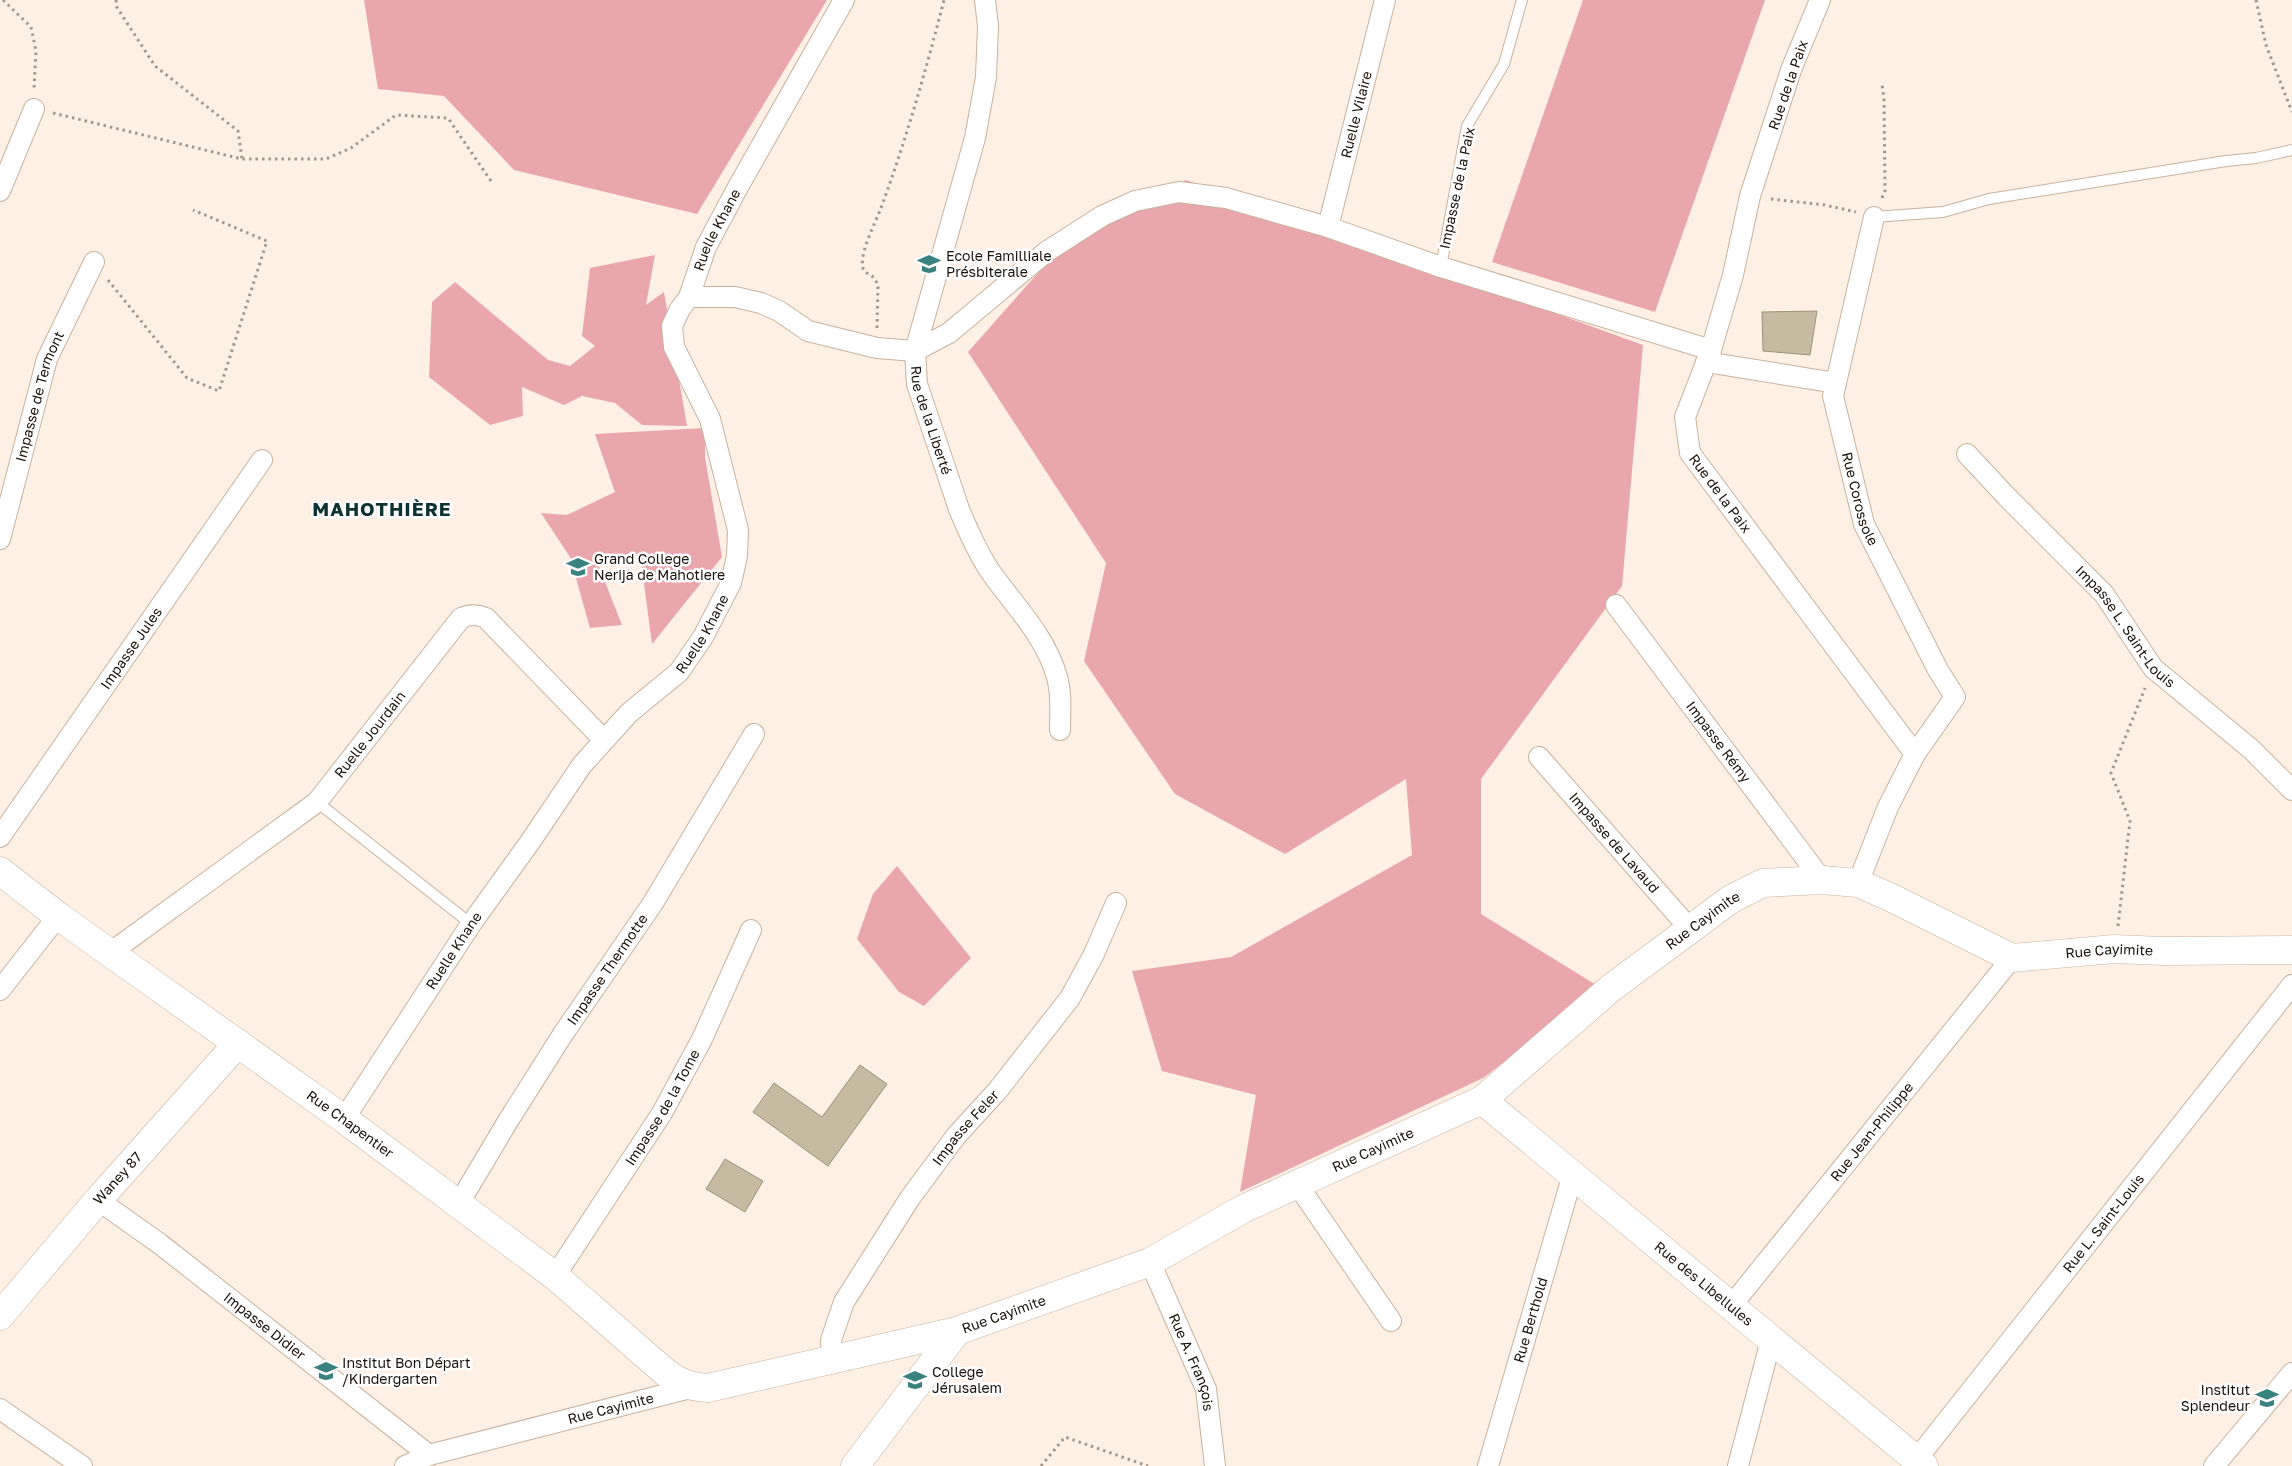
<svg xmlns="http://www.w3.org/2000/svg" width="2292" height="1466" font-family="'Golos Text',sans-serif">
  <rect width="100%" height="100%" fill="#fef0e4"/>
  <g fill="#e9a6ad">
    <path d="M 364,0 L 827,0 L 697,214 L 514,170 L 444,96 L 378,89 Z"/>
    <path d="M 1583,0 L 1765,0 L 1655,312 L 1492,262 Z"/>
    <path d="M 1186,180 L 1643,345 L 1622,586 L 1481,779 L 1481,914 L 1601,988 L 1483,1078 L 1240,1192 L 1256,1095 L 1162,1071 L 1132,971 L 1231,957 L 1412,855 L 1406,779 L 1285,854 L 1175,794 L 1084,661 L 1106,563 L 968,352 L 1059,249 Z"/>
    <path d="M 655,255 L 646,305 L 664,292 L 687,426 L 642,425 L 615,403 L 582,396 L 564,405 L 522,387 L 523,416 L 490,425 L 429,377 L 432,302 L 455,282 L 548,360 L 570,366 L 595,346 L 582,336 L 590,268 Z"/>
    <path d="M 705,428 L 705,457 L 722,557 L 652,644 L 640,554 L 596,559 L 622,625 L 590,628 L 570,557 L 541,513 L 567,515 L 615,492 L 595,434 Z"/>
    <path d="M 897,866 L 971,958 L 924,1006 L 899,992 L 857,939 L 873,894 Z"/>
  </g>
  <g fill="#c5bba0" stroke="#9c9279">
    <path d="M 1817,311 L 1810,355 L 1763,351 L 1762,312 Z"/>
    <path d="M 860,1065 L 887,1084 L 828,1166 L 753,1112 L 774,1083 L 822,1117 Z"/>
    <path d="M 725,1159 L 763,1181 L 745,1212 L 706,1189 Z"/>
  </g>
  <g fill="none" stroke-linecap="round" stroke-linejoin="round">
    <defs>
      <g id="lane">
        <path d="M 1874,217 L 1943,212 L 1989,199 L 2226,161 L 2256,158 L 2292,150"/>
        <path d="M 1441,267 L 1467,126 L 1504,64 L 1522,0"/>
        <path d="M 317,802 L 471,924"/>
      </g>
      <g id="street">
        <path id="s1" d="M 985,0 L 988,26 L 986,77 L 975,138 L 915,351 L 917,384 L 959,509 C 968,531 978,554 992,574 C 1015,606 1046,637 1057,677 C 1062,694 1060,712 1060,730"/>
        <path id="s2" d="M 1820,0 L 1791,70 L 1750,196 L 1733,275 L 1711,350 L 1685,417 L 1690,453 L 1915,754 L 1888,807 L 1858,883"/>
        <path d="M 0,191 L 34,109"/>
        <path id="s3" d="M 1874,217 L 1833,396 L 1864,524 L 1938,670 L 1955,697 L 1915,754"/>
        <path id="s4" d="M 1328,227 L 1385,0"/>
        <path d="M 689,297 L 735,297 L 761,303 L 779,311 L 808,331 L 877,348 L 915,351 L 949,333 L 1046,252 L 1102,216 L 1135,201 L 1179,192 L 1226,198 L 1328,227 L 1441,267 L 1711,350"/>
        <path d="M 1706,362 L 1836,383"/>
        <path id="s5" d="M 1967,454 L 2007,497 L 2104,594 L 2153,668 L 2251,749 L 2292,790"/>
        <path id="s6" d="M 0,539 L 47,359 L 94,262"/>
        <path id="s7" d="M 1616,605 L 1822,880"/>
        <path id="s8" d="M 1539,757 L 1690,929"/>
        <path id="s9" d="M 0,837 L 262,460"/>
        <path id="s10" d="M 110,953 L 317,802 L 461,618 C 470,614 477,614 486,618 L 604,740"/>
        <path d="M 0,990 L 58,916"/>
        <path id="s11" d="M 344,1119 L 471,924 L 530,842 L 582,765 L 629,713 L 679,672 L 703,637 L 731,583 L 737,556 L 738,530 L 710,419 L 674,347 L 672,326 L 680,309 L 689,297 L 706,247 L 738,187 L 844,0"/>
        <path d="M 1297,1184 L 1391,1321"/>
        <path id="s12" d="M 98,1200 L 160,1244 L 429,1455"/>
        <path id="s13" d="M 458,1205 L 508,1121 L 563,1034 L 653,903 L 754,734"/>
        <path id="s14" d="M 1150,1262 L 1206,1389 L 1215,1466"/>
        <path id="s15" d="M 555,1276 L 662,1113 L 702,1039 L 751,930"/>
        <path id="s16" d="M 1731,1306 L 2012,958"/>
        <path id="s17" d="M 832,1358 L 831,1340 L 844,1302 L 910,1198 L 956,1136 L 998,1090 L 1070,998 L 1094,954 L 1116,903"/>
        <path d="M 0,1409 L 82,1466"/>
        <path id="s18" d="M 1916,1460 L 2292,985"/>
        <path id="s19" d="M 405,1466 L 429,1455 L 694,1387"/>
        <path id="s20" d="M 1488,1466 L 1573,1174"/>
        <path d="M 1738,1466 L 1771,1340"/>
        <path d="M 2214,1466 L 2292,1373"/>
      </g>
      <g id="secondary">
        <path id="s21" d="M 0,871 L 58,916 L 344,1119 L 555,1276 L 665,1372 C 679,1383 691,1387 708,1388 L 957,1331 L 1150,1262 L 1243,1209 L 1482,1100 L 1611,988 L 1731,899 L 1763,883 L 1822,880 L 1858,883 L 1892,898 L 2012,958 L 2114,949 L 2163,951 L 2292,950"/>
        <path id="s22" d="M 1482,1100 L 1924,1466"/>
        <path id="s23" d="M 0,1316 L 98,1200 L 238,1043"/>
        <path d="M 855,1466 L 957,1331"/>
      </g>
    </defs>
    <use href="#lane" stroke="#c8b29e" stroke-width="12"/>
    <use href="#street" stroke="#c8b29e" stroke-width="22"/>
    <use href="#secondary" stroke="#c8b29e" stroke-width="29"/>
    <g stroke="#a2978d" stroke-width="3" stroke-dasharray="2.5 4" stroke-linecap="butt">
      <path d="M 3,0 L 31,27 L 36,51 L 34,89"/>
      <path d="M 116,0 L 116,6 L 155,66 L 238,131 L 242,159"/>
      <path d="M 2256,0 L 2266,45 L 2292,112"/>
      <path d="M 53,113 L 242,159 L 326,159 L 351,148 L 396,115 L 448,118 L 493,184"/>
      <path d="M 1882,198 L 1885,191 L 1884,99 L 1882,84"/>
      <path d="M 1771,199 L 1825,205 L 1856,212"/>
      <path d="M 108,280 L 187,378 L 219,391 L 267,241 L 193,210"/>
      <path d="M 877,328 L 878,284 L 872,276 L 865,272 C 855,260 876,222 881,208 C 906,140 926,70 944,0"/>
      <path d="M 2118,926 L 2130,821 L 2111,773 L 2145,688"/>
      <path d="M 1041,1466 L 1065,1437 L 1148,1466"/>
    </g>
    <use href="#lane" stroke="#fff" stroke-width="10"/>
    <use href="#street" stroke="#fff" stroke-width="20"/>
    <use href="#secondary" stroke="#fff" stroke-width="28"/>
  </g>
  <defs>
    <symbol id="school-bare" viewBox="-9 -9 18 18"><path d="M0-5L7-2L0 1L-7-2ZM-4 1L0 2.5L4 1V4Q0 6-4 4Z" fill="#398280" stroke="#fff" stroke-width="2.5" paint-order="stroke"/></symbol>
  </defs>
  <g fill-rule="evenodd">
    <use href="#school-bare" x="913" y="248" width="32" height="32"/>
    <use href="#school-bare" x="562" y="551" width="32" height="32"/>
    <use href="#school-bare" x="310" y="1355" width="32" height="32"/>
    <use href="#school-bare" x="899" y="1364" width="32" height="32"/>
    <use href="#school-bare" x="2251" y="1382" width="32" height="32"/>
  </g>
  <g text-anchor="middle" stroke-width="5" stroke-linejoin="round" paint-order="stroke">
    <g font-size="14" fill="#1a130b" stroke="#fff">
      <text transform="translate(1788 85) rotate(-71)" y="5">Rue de la Paix</text>
      <text dy="5" stroke="none"><textPath href="#s4" startOffset="116">Ruelle Vilaire</textPath></text>
      <text transform="translate(1457 188) rotate(-78)" y="5">Impasse de la Paix</text>
      <text dy="5" stroke="none"><textPath href="#s11" startOffset="1041">Ruelle Khane</textPath></text>
      <text dy="5" stroke="none"><textPath href="#s6" startOffset="148">Impasse de Termont</textPath></text>
      <text dy="5" stroke="none"><textPath href="#s1" startOffset="432">Rue de la Liberté</textPath></text>
      <text dy="5" stroke="none"><textPath href="#s2" startOffset="526">Rue de la Paix</textPath></text>
      <text dy="5" stroke="none"><textPath href="#s3" startOffset="290">Rue Corossole</textPath></text>
      <text dy="5" stroke="none"><textPath href="#s5" startOffset="235">Impasse L. Saint-Louis</textPath></text>
      <text dy="5" stroke="none"><textPath href="#s11" startOffset="606">Ruelle Khane</textPath></text>
      <text dy="5" stroke="none"><textPath href="#s9" startOffset="230">Impasse Jules</textPath></text>
      <text dy="5" stroke="none"><textPath href="#s10" startOffset="342">Ruelle Jourdain</textPath></text>
      <text dy="5" stroke="none"><textPath href="#s7" startOffset="171">Impasse Rémy</textPath></text>
      <text dy="5" stroke="none"><textPath href="#s8" startOffset="114">Impasse de Lavaud</textPath></text>
      <text dy="5" stroke="none"><textPath href="#s21" startOffset="1995">Rue Cayimite</textPath></text>
      <text dy="5" stroke="none"><textPath href="#s11" startOffset="201">Ruelle Khane</textPath></text>
      <text dy="5" stroke="none"><textPath href="#s21" startOffset="2430">Rue Cayimite</textPath></text>
      <text dy="5" stroke="none"><textPath href="#s13" startOffset="279">Impasse Thermotte</textPath></text>
      <text dy="5" stroke="none"><textPath href="#s15" startOffset="200">Impasse de la Tome</textPath></text>
      <text dy="5" stroke="none"><textPath href="#s21" startOffset="432">Rue Chapentier</textPath></text>
      <text dy="5" stroke="none"><textPath href="#s17" startOffset="271">Impasse Feler</textPath></text>
      <text dy="5" stroke="none"><textPath href="#s16" startOffset="224">Rue Jean-Philippe</textPath></text>
      <text dy="5" stroke="none"><textPath href="#s21" startOffset="1590">Rue Cayimite</textPath></text>
      <text dy="5" stroke="none"><textPath href="#s23" startOffset="181">Waney 87</textPath></text>
      <text dy="5" stroke="none"><textPath href="#s18" startOffset="302">Rue L. Saint-Louis</textPath></text>
      <text dy="5" stroke="none"><textPath href="#s22" startOffset="288">Rue des Libellules</textPath></text>
      <text dy="5" stroke="none"><textPath href="#s21" startOffset="1185">Rue Cayimite</textPath></text>
      <text dy="5" stroke="none"><textPath href="#s20" startOffset="152">Rue Berthold</textPath></text>
      <text dy="5" stroke="none"><textPath href="#s12" startOffset="209">Impasse Didier</textPath></text>
      <text dy="5" stroke="none"><textPath href="#s14" startOffset="109">Rue A. François</textPath></text>
      <text dy="5" stroke="none"><textPath href="#s19" startOffset="214">Rue Cayimite</textPath></text>
    </g>
    <g font-size="14" fill="#1a130b" stroke="#fff" text-anchor="start">
      <text x="946" y="261">Ecole Familliale<tspan x="946" dy="16">Présbiterale</tspan></text>
      <text x="594" y="564">Grand College<tspan x="594" dy="16">Nerija de Mahotiere</tspan></text>
      <text x="342" y="1368">Institut Bon Départ<tspan x="342" dy="16">/Kindergarten</tspan></text>
      <text x="932" y="1377">College<tspan x="932" dy="16">Jérusalem</tspan></text>
      <text x="2250" y="1395" text-anchor="end">Institut<tspan x="2250" dy="16">Splendeur</tspan></text>
    </g>
    <g font-size="19" font-weight="bold" letter-spacing="1" fill="#0f3232" stroke="#fff">
      <text x="382" y="516">MAHOTHIÈRE</text>
    </g>
  </g>
</svg>
